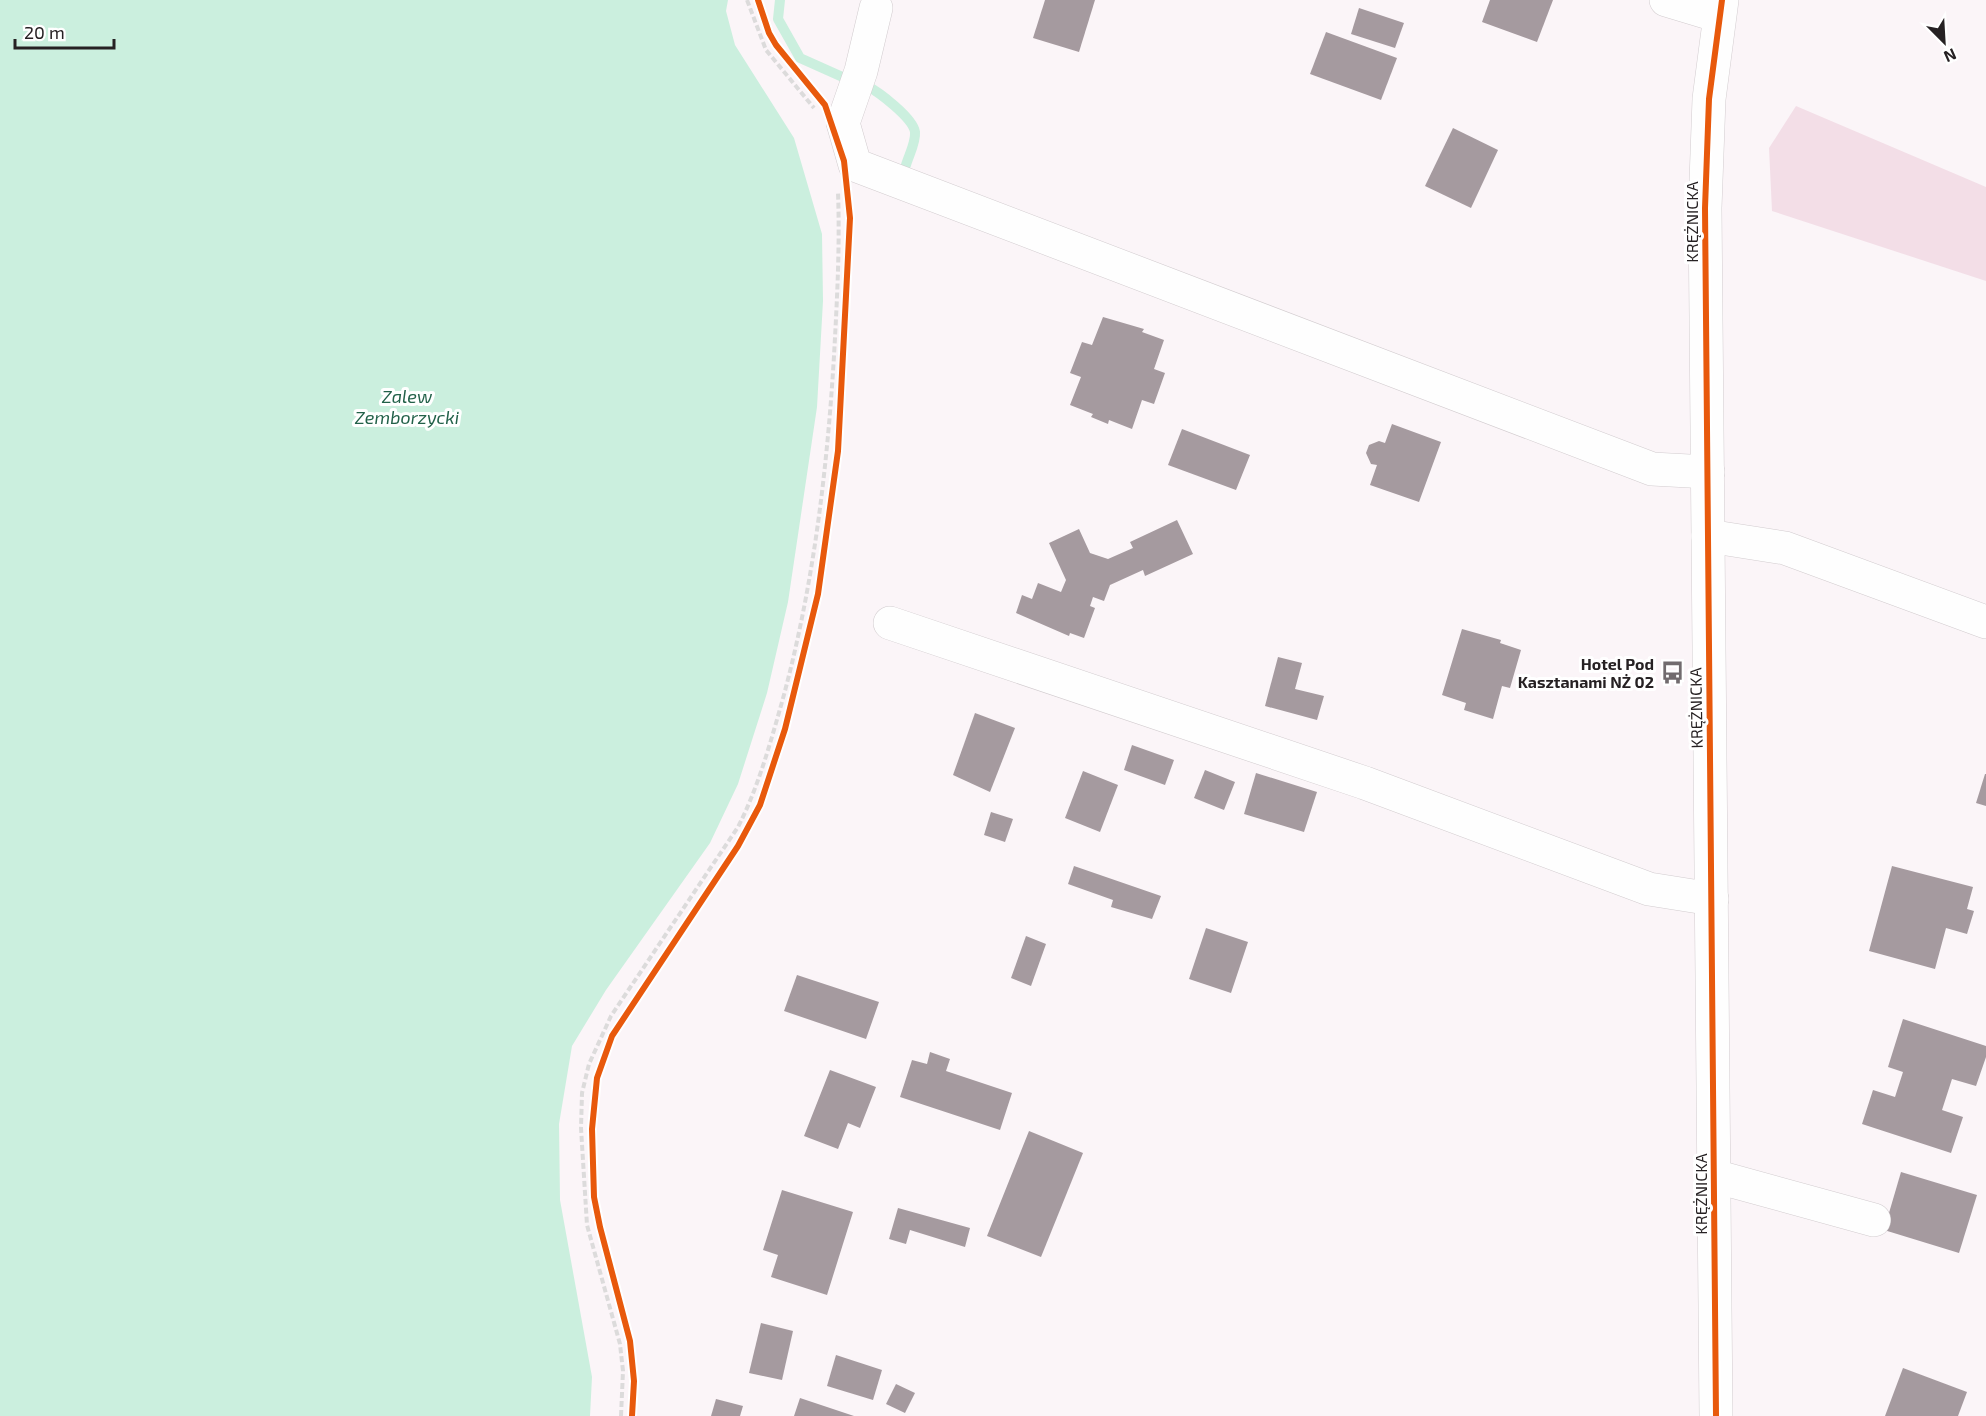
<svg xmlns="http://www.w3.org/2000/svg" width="1986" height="1416" font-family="'Exo 2',sans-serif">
  <rect width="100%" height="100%" fill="#fbf5f8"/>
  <path fill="#f3dee7" d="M 1796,106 L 1986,187 L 1986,281 L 1772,211 L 1769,148 Z"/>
  <path fill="#cbefde" d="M 0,0 L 728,0 L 726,11 L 735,45 L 794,138 L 822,234 L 823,301 L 817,407 L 788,602 L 767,693 L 738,784 L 710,843 L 606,990 L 572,1046 L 559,1124 L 560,1200 L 592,1377 L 590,1416 L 0,1416 Z"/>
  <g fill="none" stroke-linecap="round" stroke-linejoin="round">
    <g stroke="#cbefde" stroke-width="10">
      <path d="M 780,0 L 778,19 L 800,58 L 847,79"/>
      <path d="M 867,86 C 879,92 913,118 915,132 C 916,142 909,155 906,165"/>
    </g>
  </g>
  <g fill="#a59a9f">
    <path d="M 1045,0 L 1095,0 L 1079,52 L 1033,38 Z"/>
    <path d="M 1490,0 L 1553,0 L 1537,42 L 1482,22 Z"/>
    <path d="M 1359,8 L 1404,23 L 1395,48 L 1351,34 Z"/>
    <path d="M 1326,32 L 1397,58 L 1381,100 L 1310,74 Z"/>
    <path d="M 1453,128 L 1498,150 L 1471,208 L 1425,186 Z"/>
    <path d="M 1103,317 L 1144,329 L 1142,332 L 1164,340 L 1154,369 L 1165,373 L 1154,404 L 1142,400 L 1132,429 L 1109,420 L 1108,424 L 1091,417 L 1093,414 L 1070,405 L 1081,377 L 1070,373 L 1082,342 L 1092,345 Z"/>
    <path d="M 1392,424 L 1441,442 L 1419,502 L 1370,485 L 1377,465 L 1371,464 L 1366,453 L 1369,445 L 1379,441 L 1385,443 Z"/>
    <path d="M 1182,429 L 1250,455 L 1236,490 L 1168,465 Z"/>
    <path d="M 1177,520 L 1193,554 L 1145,576 L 1143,570 L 1110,585 L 1104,601 L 1093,597 L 1090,606 L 1095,608 L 1084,638 L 1070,633 L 1069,636 L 1016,613 L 1022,595 L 1032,599 L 1038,583 L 1061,592 L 1066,580 L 1049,543 L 1079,529 L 1090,553 L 1108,559 L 1133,548 L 1130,542 Z"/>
    <path d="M 1462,629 L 1501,640 L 1500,643 L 1521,650 L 1510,688 L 1502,686 L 1493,719 L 1464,710 L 1466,703 L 1442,695 Z"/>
    <path d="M 1278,657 L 1302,663 L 1295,689 L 1324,696 L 1317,720 L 1265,706 Z"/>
    <path d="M 975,713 L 1015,728 L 990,792 L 953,775 Z"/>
    <path d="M 1132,745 L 1174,760 L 1165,785 L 1124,770 Z"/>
    <path d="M 1205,770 L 1235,782 L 1224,810 L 1194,798 Z"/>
    <path d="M 1083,771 L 1118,785 L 1100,832 L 1065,818 Z"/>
    <path d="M 1256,773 L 1317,792 L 1304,832 L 1244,814 Z"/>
    <path d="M 1985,774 L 1986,774 L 1986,806 L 1976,803 Z"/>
    <path d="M 991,812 L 1013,819 L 1005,842 L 984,835 Z"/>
    <path d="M 1074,866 L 1161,896 L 1152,919 L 1111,907 L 1113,900 L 1068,884 Z"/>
    <path d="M 1892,866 L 1973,887 L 1967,909 L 1974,911 L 1967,934 L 1946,928 L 1935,969 L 1869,951 Z"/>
    <path d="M 1206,928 L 1248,942 L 1231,993 L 1189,979 Z"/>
    <path d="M 1026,936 L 1046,944 L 1031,986 L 1011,978 Z"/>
    <path d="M 797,975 L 879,1002 L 866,1039 L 784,1011 Z"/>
    <path d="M 1903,1019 L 1986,1046 L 1986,1057 L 1976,1086 L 1952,1079 L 1942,1110 L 1963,1117 L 1951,1153 L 1862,1124 L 1873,1090 L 1895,1097 L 1903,1072 L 1888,1067 Z"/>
    <path d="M 930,1052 L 950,1059 L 946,1071 L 1012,1093 L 1000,1130 L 900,1097 L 912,1060 L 927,1064 Z"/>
    <path d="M 830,1070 L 876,1087 L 860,1128 L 848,1123 L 838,1149 L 804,1136 Z"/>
    <path d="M 1029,1131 L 1083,1153 L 1041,1257 L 987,1236 Z"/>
    <path d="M 1901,1172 L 1977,1195 L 1959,1253 L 1884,1230 Z"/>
    <path d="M 782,1190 L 853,1212 L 827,1295 L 771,1277 L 778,1255 L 763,1250 Z"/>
    <path d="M 898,1208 L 970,1228 L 965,1247 L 910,1230 L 906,1244 L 889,1239 Z"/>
    <path d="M 761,1323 L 793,1331 L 782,1380 L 749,1373 Z"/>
    <path d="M 836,1355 L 882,1370 L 873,1400 L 827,1386 Z"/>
    <path d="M 1903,1368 L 1967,1392 L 1958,1416 L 1885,1416 Z"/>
    <path d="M 896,1384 L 915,1393 L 905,1413 L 886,1404 Z"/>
    <path d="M 800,1398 L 854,1416 L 794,1416 Z"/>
    <path d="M 716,1399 L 743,1406 L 740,1416 L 711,1416 Z"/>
  </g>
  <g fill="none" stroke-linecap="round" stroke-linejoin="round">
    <defs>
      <g id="minor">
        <path d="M 1666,0 L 1719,16"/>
        <path d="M 876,8 L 861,71 L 843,123 L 855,165 L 1652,469 L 1708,472"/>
        <path d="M 1708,536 L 1785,548 L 1986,622"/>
        <path d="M 890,623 L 1365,783 L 1649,889 L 1712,899"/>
        <path d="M 1714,1176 L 1874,1220"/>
        <path d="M 1716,1416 L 1705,208 L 1709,99 L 1722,0"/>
      </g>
    </defs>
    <use href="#minor" stroke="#d2cccf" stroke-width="34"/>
    <g stroke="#dcdbdb" stroke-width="4" stroke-dasharray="6 3" stroke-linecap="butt">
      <path d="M 747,0 L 766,50 L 814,108"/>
      <path d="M 621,1416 L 623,1371 L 620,1344 L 587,1225 L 581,1128 L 582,1093 L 589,1064 L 611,1016 L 738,827 C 758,788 770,744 782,702 C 813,589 827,472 834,356 C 837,301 840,247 838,192"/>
    </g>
    <use href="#minor" stroke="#fefefe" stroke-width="33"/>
    <defs>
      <g id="cycleway">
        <path d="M 632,1416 L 634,1381 L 630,1341 L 600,1227 L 594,1197 L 592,1129 L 597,1078 L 612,1036 L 738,846 L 760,805 L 785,729 L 818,594 L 838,451 L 850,218 L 844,161 L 825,105 L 776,45 L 769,33 L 758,0"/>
        <path d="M 1716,1416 L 1705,208 L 1709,99 L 1722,0"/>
      </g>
    </defs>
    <use href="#cycleway" stroke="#fff" stroke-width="10"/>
    <use href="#cycleway" stroke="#e8590c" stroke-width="6"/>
  </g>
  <defs>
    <symbol id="bus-bare" viewBox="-9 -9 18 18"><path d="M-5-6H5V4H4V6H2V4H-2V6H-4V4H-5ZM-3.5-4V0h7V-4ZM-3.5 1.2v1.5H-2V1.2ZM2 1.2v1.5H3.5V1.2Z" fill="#716b6e" stroke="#fff" stroke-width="2.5" paint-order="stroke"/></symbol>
  </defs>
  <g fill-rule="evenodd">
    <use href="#bus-bare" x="1656" y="656" width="33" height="33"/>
  </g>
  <g text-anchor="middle" stroke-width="6" stroke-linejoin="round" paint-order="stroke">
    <g font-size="16" fill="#262123" stroke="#fff">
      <text transform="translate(1692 222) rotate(-90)" y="6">KRĘŻNICKA</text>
      <text transform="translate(1696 708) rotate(-91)" y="6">KRĘŻNICKA</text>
      <text transform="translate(1701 1194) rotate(-90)" y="6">KRĘŻNICKA</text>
    </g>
    <g font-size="16" font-weight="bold" fill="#262123" stroke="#fff" text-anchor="end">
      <text x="1654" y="670">Hotel Pod<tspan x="1654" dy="18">Kasztanami NŻ 02</tspan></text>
    </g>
    <g font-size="18" font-style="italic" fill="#226149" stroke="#fff">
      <text x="407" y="403">Zalew<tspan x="407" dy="21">Zemborzycki</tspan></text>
    </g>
  </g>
  <g transform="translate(1944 42) rotate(156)" stroke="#ffffff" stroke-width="4.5" paint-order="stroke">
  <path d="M0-4.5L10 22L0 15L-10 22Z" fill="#262123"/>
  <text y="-9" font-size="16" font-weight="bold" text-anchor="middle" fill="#262123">N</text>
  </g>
  <path d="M15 39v9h99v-9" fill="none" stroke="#262123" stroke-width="3"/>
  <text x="24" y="39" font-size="18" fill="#262123" stroke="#ffffff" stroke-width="4.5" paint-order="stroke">20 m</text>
</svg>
